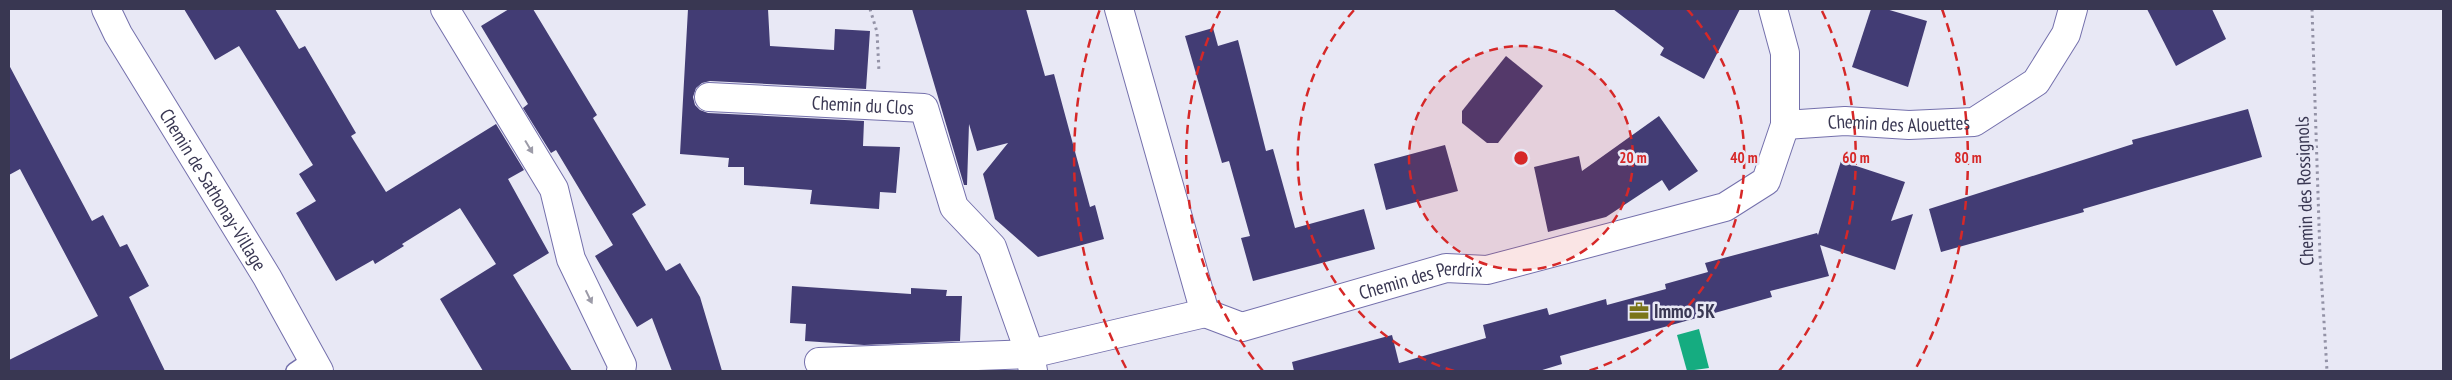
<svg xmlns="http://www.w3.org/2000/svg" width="2452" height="380" font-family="'PT Sans Narrow',sans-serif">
  <rect width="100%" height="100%" fill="#e8e8f5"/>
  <path fill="#15ac80" d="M 1699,329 L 1709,368 L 1687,371 L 1677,335 Z"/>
  <g fill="#423c74">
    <path d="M 184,9 L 275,9 L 299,49 L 305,46 L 356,133 L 351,136 L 386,192 L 496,124 L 524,170 L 508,179 L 549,253 L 513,275 L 572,371 L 483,371 L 440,299 L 496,264 L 460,208 L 402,244 L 404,246 L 375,264 L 373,260 L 336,281 L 296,213 L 316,201 L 299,174 L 313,165 L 239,46 L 215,60 Z"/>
    <path d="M 509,9 L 533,9 L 597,115 L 593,118 L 646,205 L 632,214 L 666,271 L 680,263 L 700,297 L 722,371 L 672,371 L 652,318 L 637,327 L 595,256 L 613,245 L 556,150 L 551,153 L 523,108 L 528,104 L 481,26 Z"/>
    <path d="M 688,9 L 768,9 L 770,46 L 834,50 L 835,29 L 870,31 L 866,89 L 710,81 L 702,83 L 696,88 L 693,97 L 695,105 L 700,110 L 708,113 L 864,121 L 863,146 L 900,147 L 896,193 L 880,192 L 879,209 L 810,204 L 812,190 L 744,185 L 744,167 L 728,167 L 729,158 L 680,154 Z"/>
    <path d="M 912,9 L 1026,9 L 1045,76 L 1054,74 L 1090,207 L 1095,205 L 1104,239 L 1038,257 L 995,219 L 983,174 L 1008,143 L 977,151 L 969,124 L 967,185 L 964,185 Z"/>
    <path d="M 1613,9 L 1740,9 L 1704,79 L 1660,55 L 1664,48 Z"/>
    <path d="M 1871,9 L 1886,9 L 1927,21 L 1908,87 L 1852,67 Z"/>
    <path d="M 2147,9 L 2212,9 L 2226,39 L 2176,66 Z"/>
    <path d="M 1213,28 L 1218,46 L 1238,40 L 1266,151 L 1273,149 L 1295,228 L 1364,209 L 1375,249 L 1253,281 L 1241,238 L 1250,236 L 1229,161 L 1222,163 L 1185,36 Z"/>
    <path d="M 1506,56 L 1543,86 L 1498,143 L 1487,143 L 1462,123 L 1462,111 Z"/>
    <path d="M 9,65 L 92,221 L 103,215 L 120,247 L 127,244 L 149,286 L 129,297 L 165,371 L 9,371 L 9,360 L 98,316 L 20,169 L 9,175 Z"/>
    <path d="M 2248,109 L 2262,157 L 2083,209 L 2084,212 L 1941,252 L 1929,209 L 2133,144 L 2132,140 Z"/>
    <path d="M 1659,116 L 1698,171 L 1669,191 L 1662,180 L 1606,217 L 1548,232 L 1534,167 L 1579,156 L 1582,171 Z"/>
    <path d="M 1445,145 L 1458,191 L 1386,210 L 1374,164 Z"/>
    <path d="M 1841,161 L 1905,182 L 1891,221 L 1913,214 L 1895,270 L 1820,245 L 1829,276 L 1770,291 L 1772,297 L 1560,356 L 1562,364 L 1539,371 L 1294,371 L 1292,362 L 1392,335 L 1399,363 L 1486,338 L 1483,325 L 1547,308 L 1549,315 L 1606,299 L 1607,305 L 1666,289 L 1665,284 L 1708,272 L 1705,263 L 1817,233 L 1818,235 Z"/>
    <path d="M 792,286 L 911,294 L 911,288 L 947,290 L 946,296 L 962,296 L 960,341 L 864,345 L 805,341 L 806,324 L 790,323 Z"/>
  </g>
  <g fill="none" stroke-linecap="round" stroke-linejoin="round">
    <defs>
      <path id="service" d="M 294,371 L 313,358"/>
      <g id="minor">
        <path d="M 445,9 L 554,189 L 571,259 L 622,365 L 621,371"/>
        <path id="s1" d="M 1119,9 L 1205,313 L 1242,327 L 1446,268 L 1487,270 L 1725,207 L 1766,181 L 1785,125 L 1785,53 L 1773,9"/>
        <path id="s2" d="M 709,97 L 924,108 L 954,207 L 992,247 L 1030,354 L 1033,371"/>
        <path id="s3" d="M 1785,125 L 1845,121 L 1909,125 L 1974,122 L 2036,82 L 2066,34 L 2073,9"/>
        <path d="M 819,362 L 1030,354 L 1205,313"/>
      </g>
      <g id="tertiary">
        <path id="s4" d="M 106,9 L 118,34 L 267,277 L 319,371"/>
      </g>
    </defs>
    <use href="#service" stroke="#7470ac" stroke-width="18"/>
    <use href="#minor" stroke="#7470ac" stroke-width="30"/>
    <use href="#tertiary" stroke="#7470ac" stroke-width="30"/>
    <g stroke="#9392a6" stroke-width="3" stroke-dasharray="2.5 4" stroke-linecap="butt">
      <path d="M 870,9 L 877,32 L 879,72"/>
      <path d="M 2312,9 L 2320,256 L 2327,371"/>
    </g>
    <use href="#service" stroke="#fff" stroke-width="15"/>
    <use href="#minor" stroke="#fff" stroke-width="28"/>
    <use href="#tertiary" stroke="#fff" stroke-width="28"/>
  </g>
  <defs><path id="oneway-solid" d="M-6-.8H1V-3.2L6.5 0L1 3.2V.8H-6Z" transform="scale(1.25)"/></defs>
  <g fill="#9c9ba8">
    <use href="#oneway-solid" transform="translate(529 147) rotate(59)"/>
    <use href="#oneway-solid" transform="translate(589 297) rotate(64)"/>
  </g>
  <circle cx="1521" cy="158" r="112" fill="#d62828" fill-opacity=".12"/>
  <g fill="none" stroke="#d62828" stroke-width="2.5" stroke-dasharray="9 6">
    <circle cx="1521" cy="158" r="112"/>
    <path d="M1454 371A223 223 0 0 1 1355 9M1687 9A223 223 0 0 1 1588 371"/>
    <path d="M1263 371A335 335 0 0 1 1220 11M1822 11A335 335 0 0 1 1779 371"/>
    <path d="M1126 368A447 447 0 0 1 1100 9M1942 9A447 447 0 0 1 1916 368"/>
  </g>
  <defs>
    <symbol id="office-bare" viewBox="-9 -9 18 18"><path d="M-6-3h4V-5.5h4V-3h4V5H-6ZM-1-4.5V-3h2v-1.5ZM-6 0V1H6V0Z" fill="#7a7519" stroke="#e8e8f5" stroke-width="2.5" paint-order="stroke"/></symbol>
  </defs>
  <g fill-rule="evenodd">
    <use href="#office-bare" x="1625" y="297" width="28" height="28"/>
  </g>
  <g text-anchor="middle" stroke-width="5" stroke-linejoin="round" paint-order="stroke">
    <g font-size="19" fill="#393752" stroke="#e8e8f5">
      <text dy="7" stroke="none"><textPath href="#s2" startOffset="154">Chemin du Clos</textPath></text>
      <text dy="7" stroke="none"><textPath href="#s3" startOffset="114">Chemin des Alouettes</textPath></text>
      <text dy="7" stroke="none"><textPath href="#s4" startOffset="210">Chemin de Sathonay-Village</textPath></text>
      <text transform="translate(2304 191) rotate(-92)" y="7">Chemin des Rossignols</text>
      <text dy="7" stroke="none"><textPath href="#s1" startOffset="541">Chemin des Perdrix</textPath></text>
    </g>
    <g font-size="19" font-weight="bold" fill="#393752" stroke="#e8e8f5" text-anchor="start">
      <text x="1654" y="318">Immo 5K</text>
    </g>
  </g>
  <circle cx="1521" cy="158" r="8" fill="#d62828" stroke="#e8e8f5" stroke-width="2.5"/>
  <g font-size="15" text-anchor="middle" font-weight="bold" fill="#d62828" stroke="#e8e8f5" stroke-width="5" stroke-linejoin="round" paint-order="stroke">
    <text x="1633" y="163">20 m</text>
    <text x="1744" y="163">40 m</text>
    <text x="1856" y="163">60 m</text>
    <text x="1968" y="163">80 m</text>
  </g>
  <rect width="2452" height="380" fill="none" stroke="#393752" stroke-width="20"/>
</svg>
